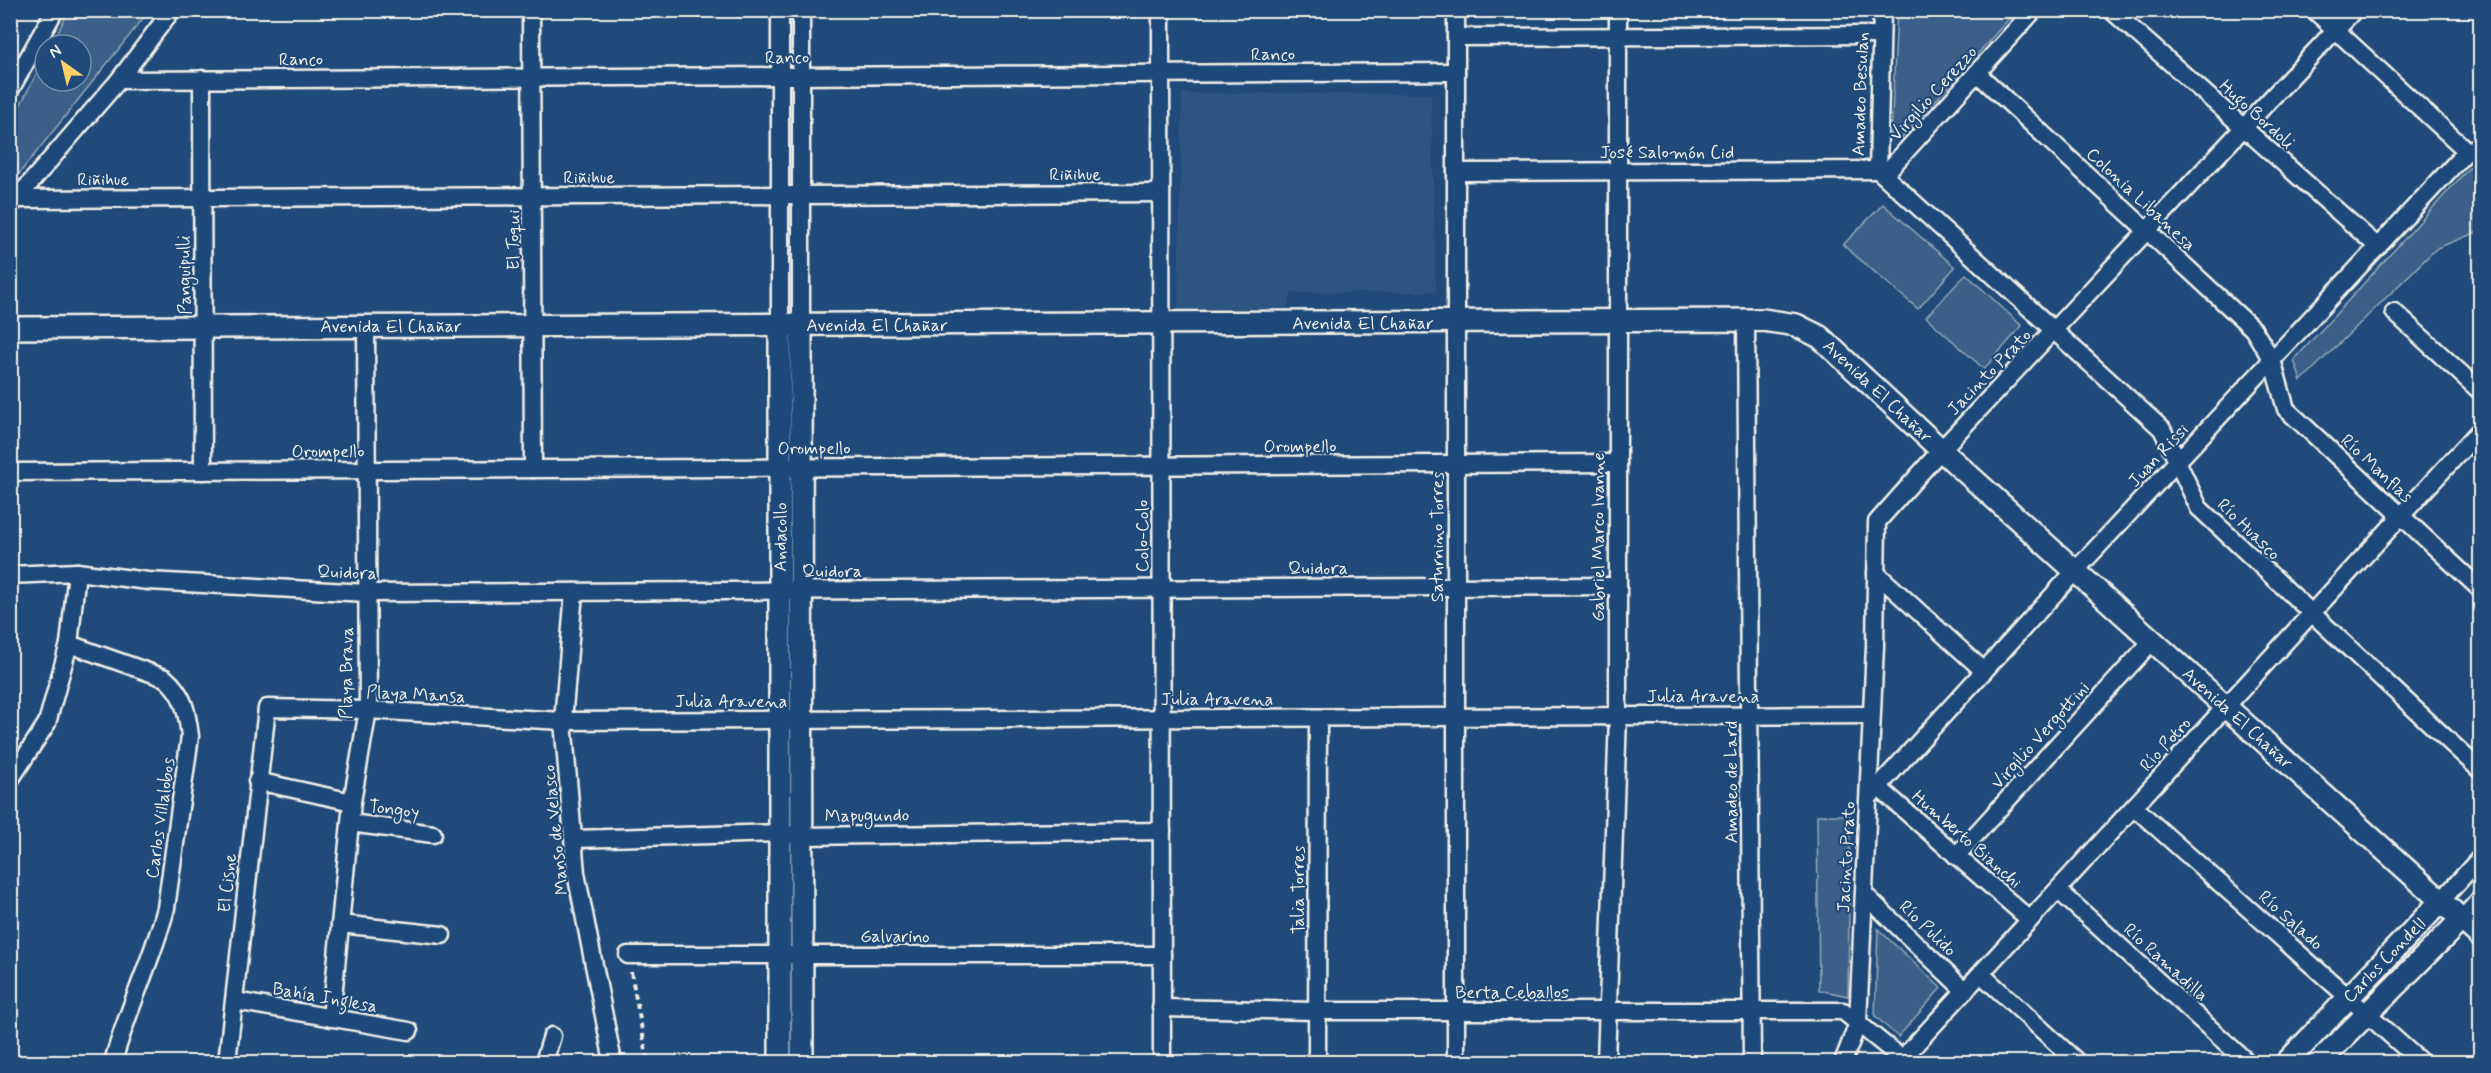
<svg xmlns="http://www.w3.org/2000/svg" width="2491" height="1073" font-family="Mynerve,sans-serif">
  <rect width="100%" height="100%" fill="#1f4a7a"/>
  <filter id="ink" filterUnits="userSpaceOnUse"><feTurbulence type="fractalNoise" baseFrequency=".0167" numOctaves="2"/><feDisplacementMap in="SourceGraphic" scale="12" xChannelSelector="R" yChannelSelector="G"/><feConvolveMatrix kernelMatrix="1 2 1 2 8 2 1 2 1" color-interpolation-filters="sRGB"/></filter>
  <g filter="url(#ink)">
    <path fill="#2d5581" d="M 1182,93 L 1431,94 L 1436,292 L 1292,293 L 1287,308 L 1178,309 Z"/>
    <g fill="#3a5f88" stroke="#97a8b8" stroke-width="1.5">
      <path d="M 69,11 L 149,11 L 11,184 L 11,123 L 45,57 L 45,81 L 81,81 L 81,45 L 51,45 Z"/>
      <path d="M 1897,11 L 2016,11 L 1900,140 L 1891,139 Z"/>
      <path d="M 2480,163 L 2480,231 L 2437,248 L 2301,381 L 2294,360 L 2470,167 Z"/>
      <path d="M 1883,204 L 1955,267 L 1918,309 L 1843,245 Z"/>
      <path d="M 1966,274 L 2022,326 L 1984,369 L 1926,317 Z"/>
      <path d="M 1817,815 L 1850,815 L 1848,996 L 1819,990 Z"/>
      <path d="M 1878,929 L 1941,988 L 1898,1037 L 1875,1016 Z"/>
    </g>
    <g fill="none" stroke-linecap="round" stroke-linejoin="round">
      <defs>
        <g id="minor">
          <path d="M 531,10 L 533,469"/>
          <path d="M 780,10 L 780,324"/>
          <path d="M 801,10 L 801,326"/>
          <path d="M 1161,10 L 1162,1062"/>
          <path d="M 1456,10 L 1456,1062"/>
          <path d="M 1882,10 L 1878,170 L 2162,429 L 2199,508 L 2480,770"/>
          <path d="M 2111,10 L 2378,247"/>
          <path d="M 2314,10 L 2467,151"/>
          <path d="M 1456,37 L 1881,35"/>
          <path d="M 1977,73 L 2253,329 L 2272,360 L 2286,409 L 2480,589"/>
          <path d="M 202,79 L 203,471"/>
          <path d="M 119,80 L 1456,72"/>
          <path d="M 10,90 L 55,10"/>
          <path d="M 1456,172 L 1878,170"/>
          <path d="M 1884,175 L 2034,10"/>
          <path d="M 16,199 L 1161,193"/>
          <path d="M 12,204 L 119,80 L 172,10"/>
          <path d="M 2394,312 L 2480,391"/>
          <path d="M 1746,321 L 1752,1062"/>
          <path d="M 10,472 L 1618,463"/>
          <path d="M 1876,573 L 1984,671"/>
          <path d="M 10,575 L 77,572 L 148,581 L 367,593 L 1618,586"/>
          <path d="M 574,592 L 563,721 L 576,873 L 613,1062"/>
          <path d="M 69,644 L 165,678 C 184,694 187,712 190,736 L 166,908 C 152,961 127,1010 113,1062"/>
          <path d="M 10,780 L 47,723 L 69,644 L 77,572"/>
          <path d="M 257,781 L 352,802"/>
          <path d="M 1878,787 L 2030,920"/>
          <path d="M 1869,797 L 2076,570 L 2467,151 L 2480,146"/>
          <path d="M 2134,807 L 2421,1062"/>
          <path d="M 350,823 L 433,834"/>
          <path d="M 574,839 L 780,833 L 802,836 L 1162,831"/>
          <path d="M 1956,856 L 2153,640"/>
          <path d="M 2058,890 L 2247,1062"/>
          <path d="M 1864,894 L 1965,991"/>
          <path d="M 2441,901 L 2480,858"/>
          <path d="M 2462,919 L 2480,899"/>
          <path d="M 340,924 L 442,935"/>
          <path d="M 628,955 L 1162,955"/>
          <path d="M 1981,974 L 2077,1062"/>
          <path d="M 235,1001 L 409,1031"/>
          <path d="M 1161,1008 L 1317,1011 L 1843,1011 L 1906,1062"/>
          <path d="M 331,1018 L 352,802 L 368,710 L 366,327"/>
          <path d="M 1902,1059 L 2480,430"/>
          <path d="M 227,1062 L 267,708 L 368,710 L 563,721 L 1871,715"/>
          <path d="M 544,1062 L 552,1036"/>
          <path d="M 1317,1062 L 1318,718"/>
          <path d="M 1606,1062 L 1618,716 L 1618,10"/>
          <path d="M 1843,1062 L 1858,1023 L 1875,646 L 1877,522 L 1941,450 L 2354,10"/>
        </g>
        <g id="tertiary">
          <path d="M 780,324 L 780,1062"/>
          <path d="M 801,326 L 802,1062"/>
          <path d="M 10,328 L 1763,320 L 1796,325 L 1820,337 L 1941,450 L 2480,936"/>
          <path d="M 2287,1062 L 2441,901"/>
          <path d="M 2319,1062 L 2462,919"/>
        </g>
      </defs>
      <use href="#minor" stroke="#f4f1e8" stroke-width="21"/>
      <use href="#tertiary" stroke="#f4f1e8" stroke-width="26"/>
      <path stroke="#f4f1e8" stroke-width="4" stroke-dasharray="6 4.5" stroke-linecap="butt" d="M 631,972 L 648,1062"/>
      <use href="#minor" stroke="#1f4a7a" stroke-width="16"/>
      <use href="#tertiary" stroke="#1f4a7a" stroke-width="21"/>
    </g>
  </g>
  <g text-anchor="middle" stroke-width="4.5" stroke-linejoin="round" paint-order="stroke">
    <g font-size="18" fill="#f4f1e8" stroke="#1f4a7a">
      <text x="1273" y="60">Ranco</text>
      <text transform="translate(787 57) rotate(-1)" y="6">Ranco</text>
      <text x="301" y="65">Ranco</text>
      <text transform="translate(1933 93) rotate(-48)" y="6">Virgilio Cerezzo</text>
      <text transform="translate(1860 94) rotate(-88)" y="6">Amadeo Besulan</text>
      <text transform="translate(2257 114) rotate(42)" y="6">Hugo Bordoli</text>
      <text x="1667" y="158">José Salomón Cid</text>
      <text x="1075" y="180">Riñihue</text>
      <text x="589" y="183">Riñihue</text>
      <text x="103" y="185">Riñihue</text>
      <text transform="translate(2141 199) rotate(43)" y="6">Colonia Libanesa</text>
      <text transform="translate(513 240) rotate(-90)" y="6">El Toqui</text>
      <text transform="translate(184 275) rotate(-91)" y="6">Panguipulli</text>
      <text x="1363" y="329">Avenida El Chañar</text>
      <text x="877" y="331">Avenida El Chañar</text>
      <text x="391" y="332">Avenida El Chañar</text>
      <text transform="translate(1989 372) rotate(-46)" y="6">Jacinto Prato</text>
      <text transform="translate(1878 391) rotate(43)" y="6">Avenida El Chañar</text>
      <text x="1300" y="452">Orompello</text>
      <text x="814" y="454">Orompello</text>
      <text x="328" y="457">Orompello</text>
      <text transform="translate(2158 455) rotate(-47)" y="6">Juan Rissi</text>
      <text transform="translate(2377 468) rotate(43)" y="6">Río Manflas</text>
      <text transform="translate(2249 529) rotate(44)" y="6">Río Huasco</text>
      <text transform="translate(1142 536) rotate(-90)" y="6">Colo-Colo</text>
      <text transform="translate(780 537) rotate(-90)" y="6">Andacollo</text>
      <text transform="translate(1437 537) rotate(-90)" y="6">Saturnino Torres</text>
      <text transform="translate(1598 537) rotate(-90)" y="6">Gabriel Marco Ivanne</text>
      <text x="1318" y="574">Quidora</text>
      <text x="832" y="577">Quidora</text>
      <text transform="translate(347 572) rotate(2)" y="6">Quidora</text>
      <text transform="translate(346 673) rotate(-89)" y="6">Playa Brava</text>
      <text transform="translate(416 694) rotate(3)" y="6">Playa Mansa</text>
      <text x="1703" y="702">Julia Aravena</text>
      <text x="1217" y="705">Julia Aravena</text>
      <text x="731" y="707">Julia Aravena</text>
      <text transform="translate(2238 718) rotate(42)" y="6">Avenida El Chañar</text>
      <text transform="translate(2040 735) rotate(-48)" y="6">Virgilio Vergottini</text>
      <text transform="translate(2165 744) rotate(-48)" y="6">Río Potro</text>
      <text transform="translate(1731 782) rotate(-90)" y="6">Amadeo de Lard</text>
      <text transform="translate(394 809) rotate(8)" y="6">Tongoy</text>
      <text transform="translate(867 815) rotate(-1)" y="6">Mapugundo</text>
      <text transform="translate(160 818) rotate(-82)" y="6">Carlos Villalobos</text>
      <text transform="translate(555 830) rotate(-96)" y="6">Manso de Velasco</text>
      <text transform="translate(1967 839) rotate(41)" y="6">Humberto Bianchi</text>
      <text transform="translate(1846 857) rotate(-87)" y="6">Jacinto Prato</text>
      <text transform="translate(227 883) rotate(-84)" y="6">El Cisne</text>
      <text transform="translate(1298 890) rotate(-90)" y="6">Talia Torres</text>
      <text transform="translate(2291 920) rotate(42)" y="6">Río Salado</text>
      <text transform="translate(1928 928) rotate(44)" y="6">Río Pulido</text>
      <text x="895" y="942">Galvarino</text>
      <text transform="translate(2384 960) rotate(-46)" y="6">Carlos Condell</text>
      <text transform="translate(2166 962) rotate(42)" y="6">Río Ramadilla</text>
      <text x="1512" y="998">Berta Ceballos</text>
      <text transform="translate(325 997) rotate(10)" y="6">Bahía Inglesa</text>
    </g>
  </g>
  <rect width="2491" height="1073" fill="none" stroke="#1f4a7a" stroke-width="36"/>
  <rect x="18" y="18" width="2455" height="1037" fill="none" stroke="#f4f1e8" stroke-width="2" filter="url(#ink)"/>
  <g transform="translate(63 63) rotate(326)"><circle r="28" fill="#1f4a7a" stroke="#748da6" stroke-width="1.5"/>
  <path d="M0-4.5L10 22L0 15L-10 22Z" fill="#ffd166"/>
  <text y="-9" font-size="16" font-weight="bold" text-anchor="middle" fill="#f4f1e8">N</text>
  </g>
</svg>
